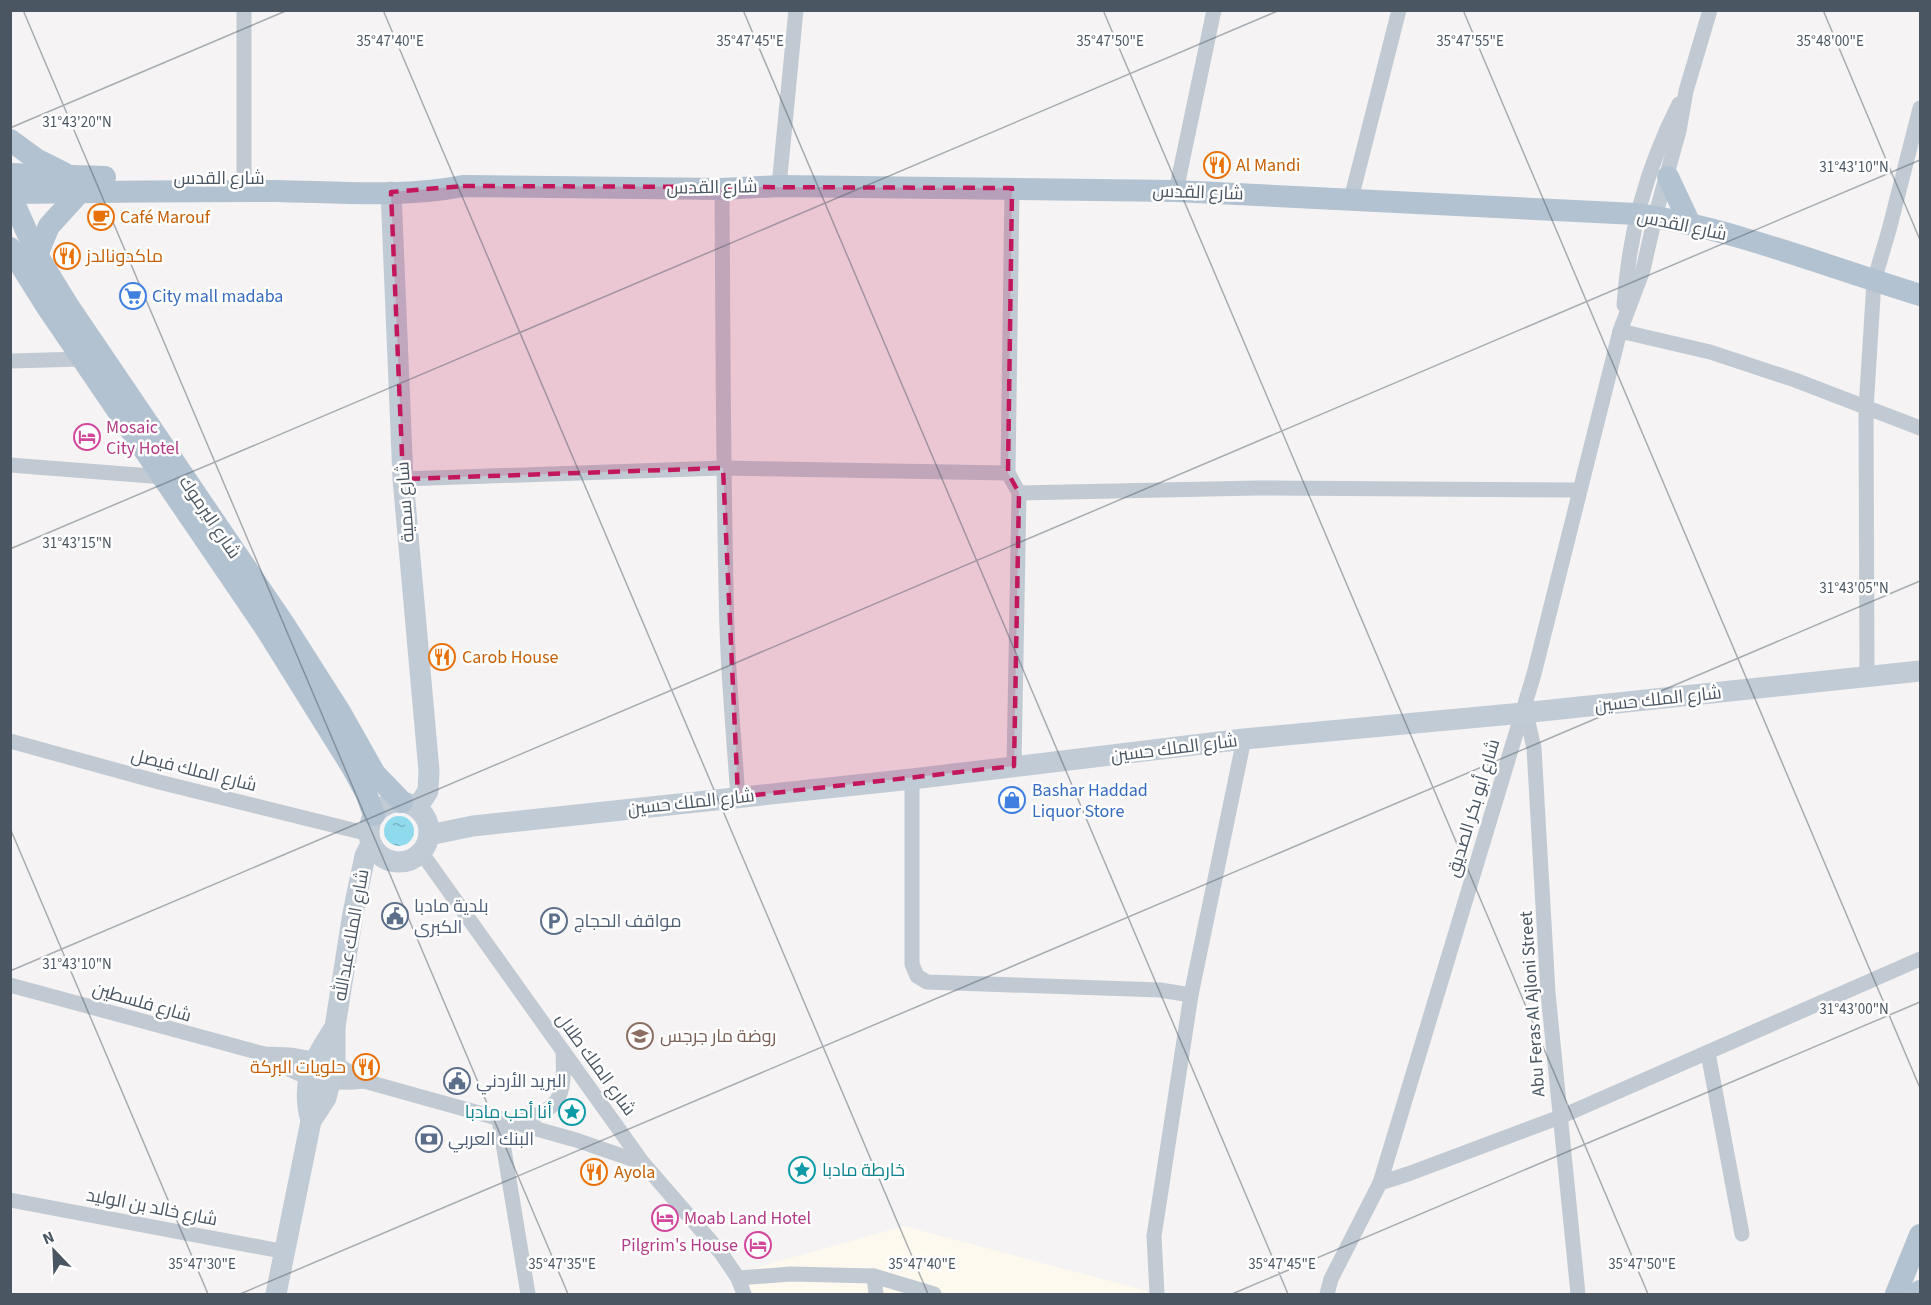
<svg xmlns="http://www.w3.org/2000/svg" width="1931" height="1305" font-family="'Source Sans 3',Cairo,sans-serif">
  <defs>
    <pattern id="water-ripples" width="26" height="14" patternUnits="userSpaceOnUse" patternTransform="scale(1.5)"><rect width="26" height="14" fill="#90daee"/><path d="M2 4q2-2 4 0t4 0M15 11q2-2 4 0t4 0" fill="none" stroke="#78b4c4"/></pattern>
  </defs>
  <rect width="100%" height="100%" fill="#f5f3f3"/>
  <path fill="#fdf9ef" d="M 904,1226 L 1147,1291 L 1147,1294 L 736,1294 L 730,1275 Z"/>
  <circle fill="url(#water-ripples)" cx="399" cy="831" r="15"/>
  <g fill="none" stroke-linecap="round" stroke-linejoin="round">
    <g stroke="#c1cad2" stroke-width="15">
      <path d="M 244,177 L 244,10"/>
      <path d="M 779,186 L 796,10"/>
      <path d="M 1012,188 L 1008,473 L 1019,493 L 1014,766"/>
      <path d="M 722,189 C 723,336 723,483 727,629 C 729,685 734,741 738,797"/>
      <path d="M 1176,191 L 1214,10"/>
      <path d="M 1351,199 L 1399,10"/>
      <path d="M 1624,305 C 1629,233 1646,169 1679,104"/>
      <path d="M 1620,331 L 1710,352 L 1795,380 L 1920,428"/>
      <path d="M 10,361 L 83,359"/>
      <path d="M 10,465 L 164,477"/>
      <path d="M 403,479 L 723,468 L 1008,473"/>
      <path d="M 1019,493 L 1257,488 L 1579,490"/>
      <path d="M 1867,677 L 1866,409 L 1874,281 L 1889,230 L 1920,108"/>
      <path d="M 1523,713 L 1528,722 L 1534,748 L 1548,993 L 1578,1294"/>
      <path d="M 10,741 L 159,782 L 369,834"/>
      <path d="M 912,779 L 912,964 L 917,976 L 927,982 L 1160,990 L 1191,995"/>
      <path d="M 421,852 L 643,1163 L 721,1253 L 738,1278 L 744,1294"/>
      <path d="M 10,985 L 264,1054 L 290,1055 L 335,1063 L 364,1081 L 576,1140 L 643,1163"/>
      <path d="M 1708,1053 L 1742,1234"/>
      <path d="M 264,1054 C 297,1077 324,1086 364,1081"/>
      <path d="M 499,1119 L 528,1294"/>
      <path d="M 513,1124 C 561,1108 565,1101 563,1051"/>
      <path d="M 1380,1183 L 1408,1174 L 1560,1117 L 1920,959"/>
      <path d="M 10,1200 L 286,1252"/>
      <path d="M 874,1276 L 876,1294"/>
      <path d="M 738,1278 L 791,1274 L 874,1276 L 934,1294"/>
      <path d="M 1157,1294 L 1154,1236 L 1191,995 L 1244,739"/>
      <path d="M 1327,1294 L 1331,1279 L 1380,1183 L 1534,674 L 1620,331 L 1643,270 L 1655,217 L 1679,131 L 1686,91 L 1710,10"/>
    </g>
    <g stroke="#c1cbd6" stroke-width="21">
      <path d="M 391,192 L 403,479 L 429,771 L 428,791 L 417,808"/>
      <circle cx="399" cy="832" r="30"/>
      <path d="M 429,835 L 473,826 L 912,779 L 1244,739 L 1523,713 L 1920,671"/>
      <path d="M 311,1121 C 300,1081 314,1060 335,1027"/>
      <path d="M 276,1294 L 311,1121 L 326,1098 L 335,1063 L 335,1027 L 353,913 L 365,856 L 371,844"/>
    </g>
    <g stroke="#b3c2d1" stroke-width="22">
      <path d="M 10,140 L 36,159 L 64,173"/>
      <path d="M 10,174 L 105,177"/>
      <path d="M 1668,177 L 1690,224"/>
      <path d="M 10,193 C 99,192 187,191 276,191 C 337,192 402,198 463,186 L 722,189 L 779,186 L 1176,191 L 1636,214 C 1732,228 1828,267 1920,295"/>
      <path d="M 10,194 L 37,255 L 69,307 L 284,624 L 340,712 L 375,774 L 402,802"/>
      <path d="M 10,248 L 45,304 L 266,629 L 352,767 L 366,793 L 374,815"/>
      <path d="M 37,255 L 49,226 L 80,192"/>
      <path d="M 1896,1294 L 1920,1235"/>
      <path d="M 1919,1294 L 1920,1291"/>
    </g>
  </g>
  <path fill="#c2185b" fill-opacity="0.2" stroke="#c2185b" stroke-width="4.5" stroke-dasharray="12 8" stroke-linejoin="round" d="M 463,186 L 1012,188 L 1008,473 L 1019,493 L 1014,766 L 738,797 L 723,468 L 403,479 L 391,192 Z"/>
  <path fill="none" stroke="#4a5661" stroke-width="1.5" stroke-opacity="0.45" d="M 23,10 L 568,1294M 383,10 L 928,1294M 743,10 L 1288,1294M 1103,10 L 1648,1294M 1463,10 L 1920,1088M 1823,10 L 1920,240M 10,128 L 288,10M 10,549 L 1280,10M 10,828 L 208,1294M 10,971 L 1920,160M 240,1294 L 1920,581M 1232,1294 L 1920,1002"/>
  <defs>
    <symbol id="restaurant-ring" viewBox="-11 -11 22 22"><circle r="9.5" fill="#fff" stroke="#e8710a" stroke-width="1.5"/><path d="M-5-6h1v4h1v-4h1v4h1v-4h1v5L-1.5 .5V6h-2V.5L-5-1ZM5-6V6H3V1.5H1.5Q1.5-4 5-6Z" fill="#e8710a"/></symbol>
    <symbol id="cafe-ring" viewBox="-11 -11 22 22"><circle r="9.5" fill="#fff" stroke="#e8710a" stroke-width="1.5"/><path d="M-5.5-4.5H6V0H3Q3 3.5 0 3.5H-2.5Q-5.5 3.5-5.5 0ZM3-3.2v2h1.7v-2ZM-6 4.5H4V6H-6Z" fill="#e8710a"/></symbol>
    <symbol id="supermarket-ring" viewBox="-11 -11 22 22"><circle r="9.5" fill="#fff" stroke="#3f7fe0" stroke-width="1.5"/><path d="M-6-5.5h2.5l.6 2H6L4.5 2H-2.5L-4.4-4H-6ZM-1.5 3.2a1.3 1.3 0 1 0 .1 0ZM3 3.2a1.3 1.3 0 1 0 .1 0Z" fill="#3f7fe0"/></symbol>
    <symbol id="hotel-ring" viewBox="-11 -11 22 22"><circle r="9.5" fill="#fff" stroke="#d1479c" stroke-width="1.5"/><path d="M-6-4.5h1.5V1H6V5H4.5V3h-9V5H-6ZM-4 0a1.8 1.8 0 1 1 3.6 0ZM.5 0V-2.5h3Q6-2.5 6 0Z" fill="#d1479c"/></symbol>
    <symbol id="shop-ring" viewBox="-11 -11 22 22"><circle r="9.5" fill="#fff" stroke="#3f7fe0" stroke-width="1.5"/><path d="M-5-2.5h2.3a2.7 3.5 0 0 1 5.4 0H5L5.5 6h-11ZM-1.5-2.5h3a1.5 2.3 0 0 0-3 0Z" fill="#3f7fe0"/></symbol>
    <symbol id="civic-ring" viewBox="-11 -11 22 22"><circle r="9.5" fill="#fff" stroke="#5c6f8a" stroke-width="1.5"/><path d="M-.6-6.5H3V-4.5H.6V-3L4-1V1h2V6H-6V1h2V-1L-.6-3ZM-1.2 2.5V6h2.4V2.5Z" fill="#5c6f8a"/></symbol>
    <symbol id="parking-ring" viewBox="-11 -11 22 22"><circle r="9.5" fill="#fff" stroke="#5c6f8a" stroke-width="1.5"/><path d="M-3.5-5.5H1a3.5 3.5 0 0 1 0 7H-1V5.5H-3.5ZM-1-3.4V-.6H.8a1.4 1.4 0 0 0 0-2.8Z" fill="#5c6f8a"/></symbol>
    <symbol id="school-ring" viewBox="-11 -11 22 22"><circle r="9.5" fill="#fff" stroke="#8d6e63" stroke-width="1.5"/><path d="M0-5L7-2L0 1L-7-2ZM-4 1L0 2.5L4 1V4Q0 6-4 4Z" fill="#8d6e63"/></symbol>
    <symbol id="sight-ring" viewBox="-11 -11 22 22"><circle r="9.5" fill="#fff" stroke="#0f9aa8" stroke-width="1.5"/><path d="M0-6L1.8-2.2L6-1.7L2.9 1.2L3.7 5.4L0 3.3L-3.7 5.4L-2.9 1.2L-6-1.7L-1.8-2.2Z" fill="#0f9aa8"/></symbol>
    <symbol id="bank-ring" viewBox="-11 -11 22 22"><circle r="9.5" fill="#fff" stroke="#5c6f8a" stroke-width="1.5"/><path d="M-6-4H6V4H-6ZM0-2.3a2.3 2.3 0 1 0 0 4.6a2.3 2.3 0 1 0 0-4.6Z" fill="#5c6f8a"/></symbol>
  </defs>
  <g fill-rule="evenodd">
    <use href="#restaurant-ring" x="1202" y="150" width="30" height="30"/>
    <use href="#cafe-ring" x="86" y="202" width="30" height="30"/>
    <use href="#restaurant-ring" x="52" y="241" width="30" height="30"/>
    <use href="#supermarket-ring" x="118" y="281" width="30" height="30"/>
    <use href="#hotel-ring" x="72" y="422" width="30" height="30"/>
    <use href="#restaurant-ring" x="427" y="642" width="30" height="30"/>
    <use href="#shop-ring" x="997" y="785" width="30" height="30"/>
    <use href="#civic-ring" x="380" y="901" width="30" height="30"/>
    <use href="#parking-ring" x="539" y="906" width="30" height="30"/>
    <use href="#school-ring" x="625" y="1021" width="30" height="30"/>
    <use href="#restaurant-ring" x="351" y="1052" width="30" height="30"/>
    <use href="#civic-ring" x="442" y="1066" width="30" height="30"/>
    <use href="#sight-ring" x="557" y="1097" width="30" height="30"/>
    <use href="#bank-ring" x="414" y="1124" width="30" height="30"/>
    <use href="#sight-ring" x="787" y="1155" width="30" height="30"/>
    <use href="#restaurant-ring" x="579" y="1157" width="30" height="30"/>
    <use href="#hotel-ring" x="650" y="1203" width="30" height="30"/>
    <use href="#hotel-ring" x="743" y="1230" width="30" height="30"/>
  </g>
  <g text-anchor="middle" stroke-width="5" stroke-linejoin="round" paint-order="stroke">
    <g font-size="18" fill="#c56008" stroke="#fff" text-anchor="start">
      <text x="1236" y="171">Al Mandi</text>
      <text x="120" y="223">Café Marouf</text>
      <text x="86" y="262">ماكدونالدز</text>
      <text x="462" y="663">Carob House</text>
      <text x="346" y="1073" text-anchor="end">حلويات البركة</text>
      <text x="614" y="1178">Ayola</text>
    </g>
    <g font-size="18" fill="#4a5661" stroke="#fff">
      <text x="219" y="184">شارع القدس</text>
      <text transform="translate(712 187) rotate(-1)" y="6">شارع القدس</text>
      <text transform="translate(1198 192) rotate(2)" y="6">شارع القدس</text>
      <text transform="translate(1682 225) rotate(12)" y="6">شارع القدس</text>
      <text transform="translate(405 502) rotate(-94)" y="6">شارع سمية</text>
      <text transform="translate(210 517) rotate(56)" y="6">شارع اليرموك</text>
      <text transform="translate(1658 699) rotate(-6)" y="6">شارع الملك حسين</text>
      <text transform="translate(1174 748) rotate(-7)" y="6">شارع الملك حسين</text>
      <text transform="translate(194 770) rotate(14)" y="6">شارع الملك فيصل</text>
      <text transform="translate(691 802) rotate(-6)" y="6">شارع الملك حسين</text>
      <text transform="translate(1473 808) rotate(-73)" y="6">شارع أبو بكر الصديق</text>
      <text transform="translate(351 935) rotate(-80)" y="6">شارع الملك عبدالله</text>
      <text transform="translate(142 1002) rotate(16)" y="6">شارع فلسطين</text>
      <text transform="translate(1532 1004) rotate(-94)" y="6">Abu Feras Al Ajloni Street</text>
      <text transform="translate(596 1064) rotate(54)" y="6">شارع الملك طلال</text>
      <text transform="translate(152 1207) rotate(11)" y="6">شارع خالد بن الوليد</text>
    </g>
    <g font-size="18" fill="#366cbe" stroke="#fff" text-anchor="start">
      <text x="152" y="302">City mall madaba</text>
      <text x="1032" y="796">Bashar Haddad<tspan x="1032" dy="21">Liquor Store</tspan></text>
    </g>
    <g font-size="18" fill="#b23c85" stroke="#fff" text-anchor="start">
      <text x="106" y="433">Mosaic<tspan x="106" dy="21">City Hotel</tspan></text>
      <text x="684" y="1224">Moab Land Hotel</text>
      <text x="738" y="1251" text-anchor="end">Pilgrim's House</text>
    </g>
    <g font-size="18" fill="#4e5e75" stroke="#fff" text-anchor="start">
      <text x="414" y="912">بلدية مادبا<tspan x="414" dy="21">الكبرى</tspan></text>
      <text x="574" y="927">مواقف الحجاج</text>
      <text x="476" y="1087">البريد الأردني</text>
      <text x="448" y="1145">البنك العربي</text>
    </g>
    <g font-size="18" fill="#785e54" stroke="#fff" text-anchor="start">
      <text x="660" y="1042">روضة مار جرجس</text>
    </g>
    <g font-size="18" fill="#0d838f" stroke="#fff" text-anchor="end">
      <text x="552" y="1118">أنا أحب مادبا</text>
      <text x="822" y="1176" text-anchor="start">خارطة مادبا</text>
    </g>
  </g>
  <g font-size="15" text-anchor="middle" fill="#4a5661" stroke="#fff" stroke-width="5" stroke-linejoin="round" paint-order="stroke">
    <text x="390" y="46">35°47'40"E</text>
    <text x="750" y="46">35°47'45"E</text>
    <text x="1110" y="46">35°47'50"E</text>
    <text x="1470" y="46">35°47'55"E</text>
    <text x="1830" y="46">35°48'00"E</text>
    <text x="77" y="127">31°43'20"N</text>
    <text x="1854" y="172">31°43'10"N</text>
    <text x="77" y="548">31°43'15"N</text>
    <text x="1854" y="593">31°43'05"N</text>
    <text x="77" y="969">31°43'10"N</text>
    <text x="1854" y="1014">31°43'00"N</text>
    <text x="202" y="1269">35°47'30"E</text>
    <text x="562" y="1269">35°47'35"E</text>
    <text x="922" y="1269">35°47'40"E</text>
    <text x="1282" y="1269">35°47'45"E</text>
    <text x="1642" y="1269">35°47'50"E</text>
  </g>
  <rect width="1931" height="1305" fill="none" stroke="#4a5661" stroke-width="24"/>
  <g transform="translate(54 1251) rotate(337)" stroke="#ffffff" stroke-width="4.5" paint-order="stroke">
  <path d="M0-4.5L10 22L0 15L-10 22Z" fill="#4a5661"/>
  <text y="-9" font-size="16" font-weight="bold" text-anchor="middle" fill="#4a5661">N</text>
  </g>
</svg>
